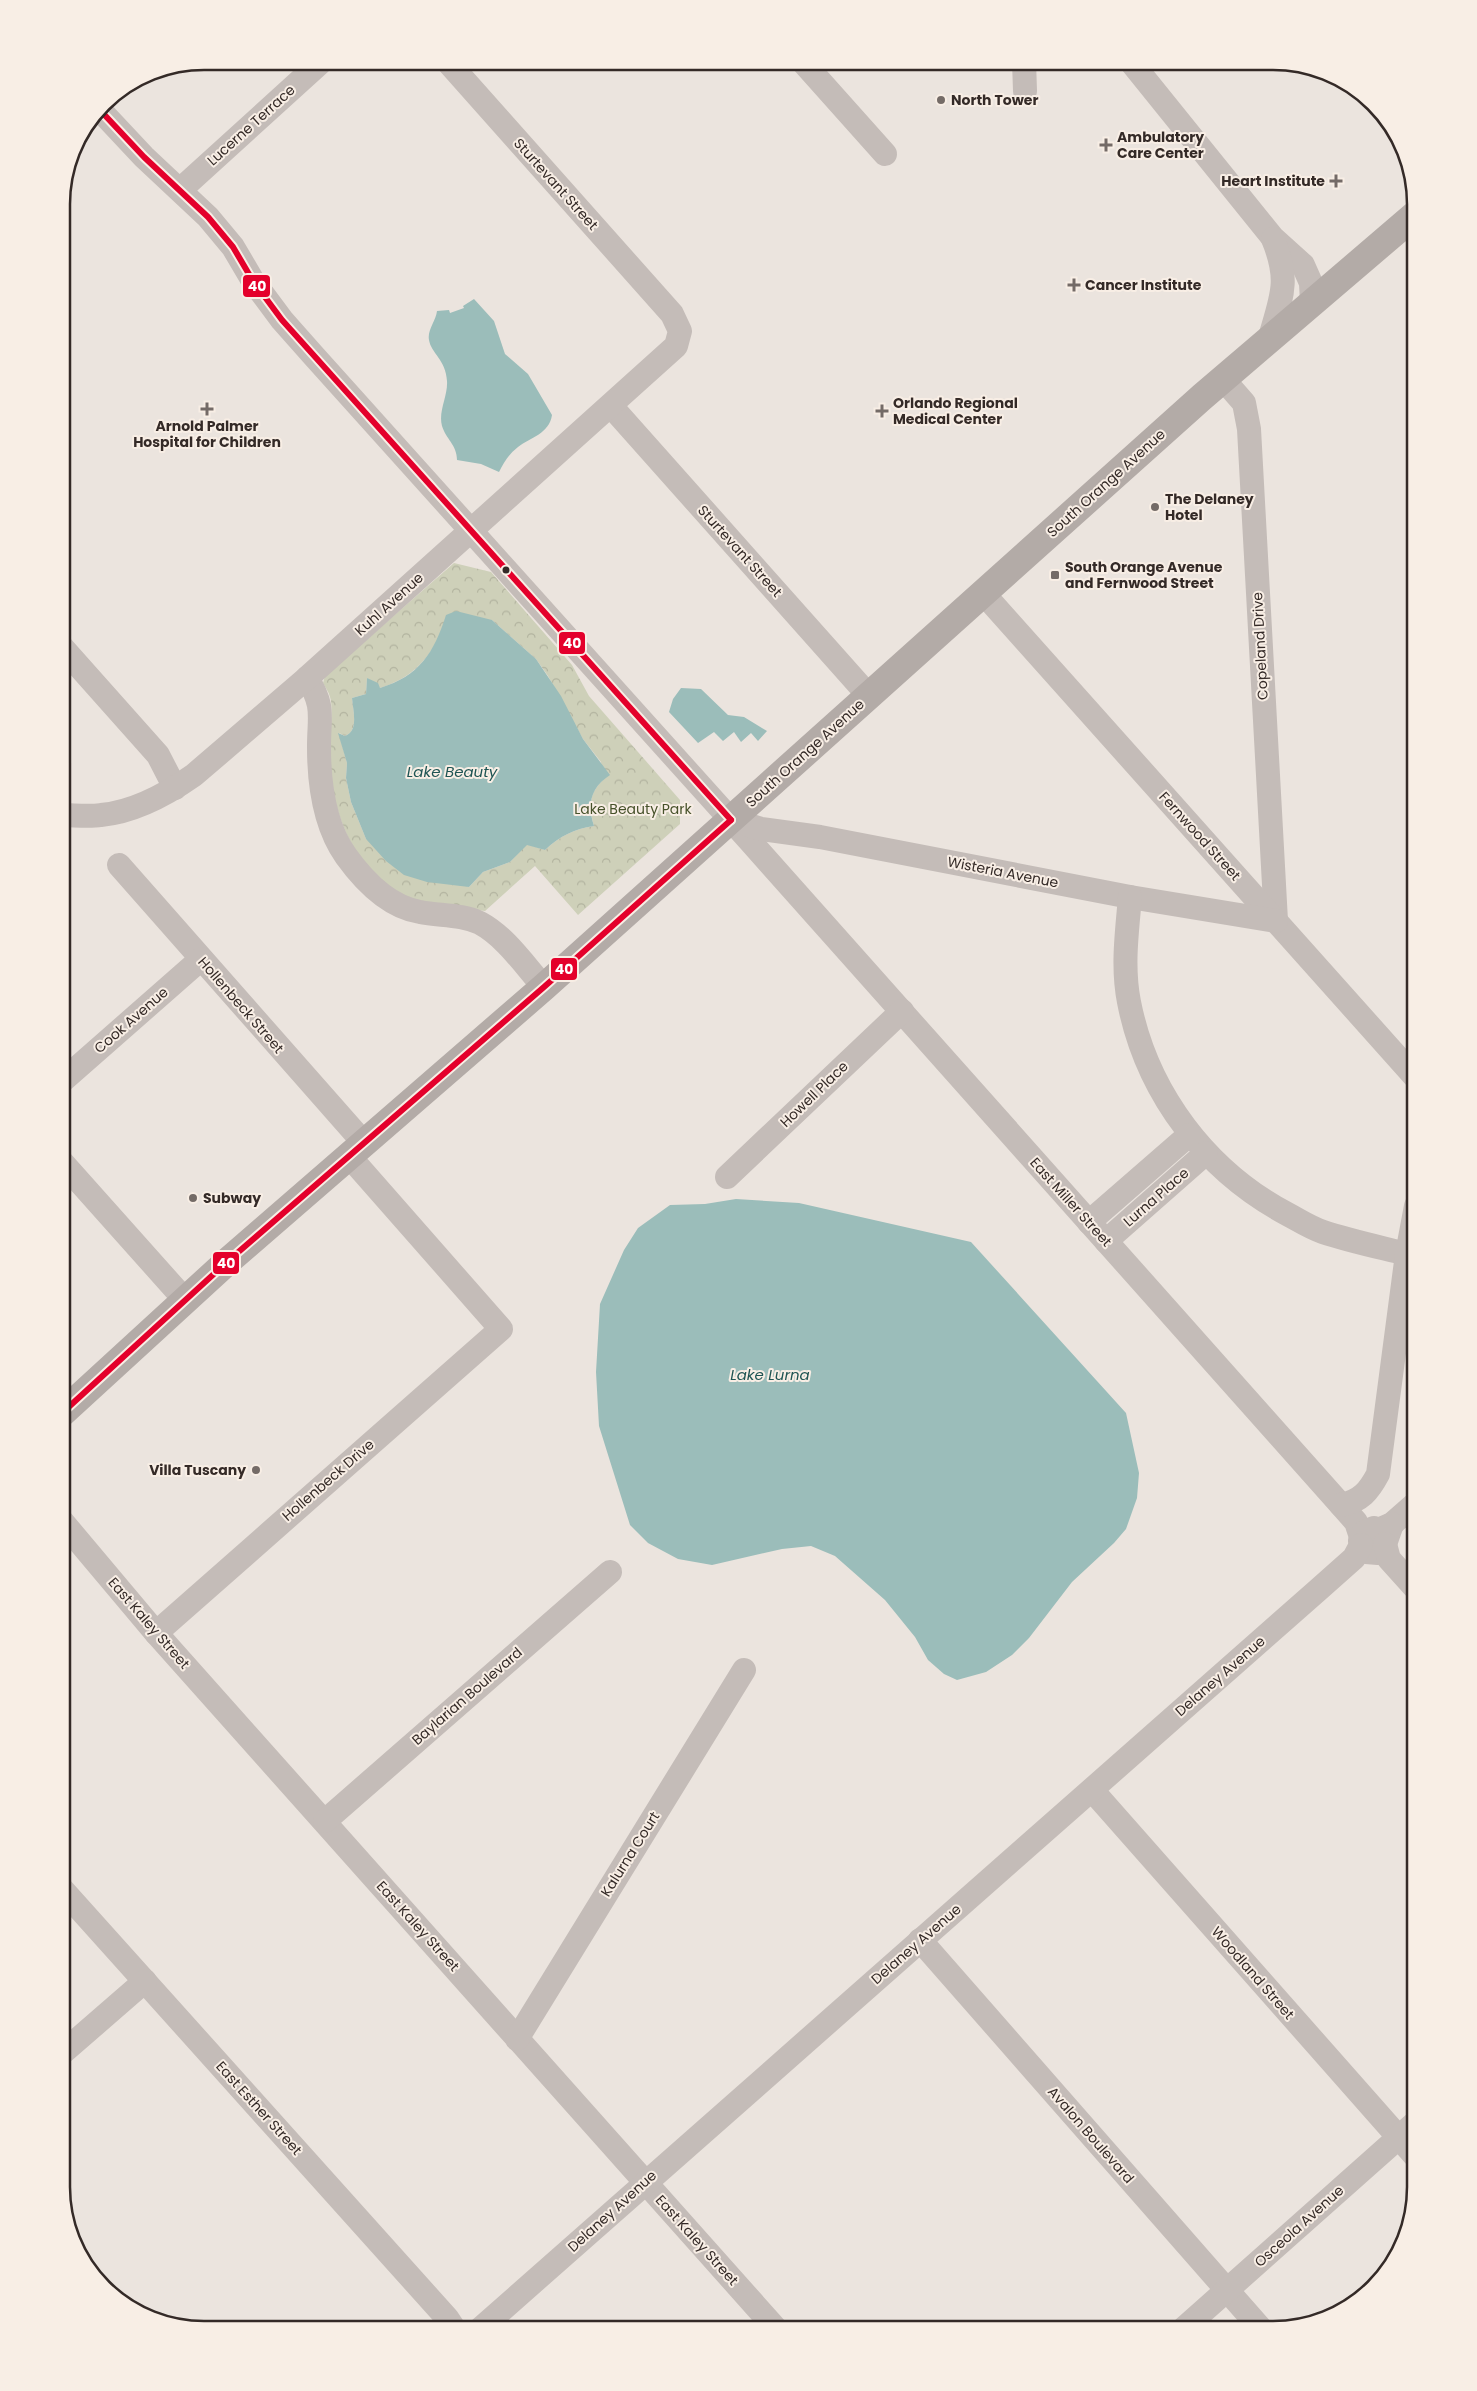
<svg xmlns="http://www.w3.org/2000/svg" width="1477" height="2391" font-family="Poppins,sans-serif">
  <defs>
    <pattern id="park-crowns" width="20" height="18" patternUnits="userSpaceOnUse" patternTransform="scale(1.25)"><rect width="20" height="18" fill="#ced0b9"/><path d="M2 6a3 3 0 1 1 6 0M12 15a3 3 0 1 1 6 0" fill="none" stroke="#b2b39f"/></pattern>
  </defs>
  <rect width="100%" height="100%" fill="#ebe4de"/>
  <path fill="url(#park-crowns)" fill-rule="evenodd" d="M 454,563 L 491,572 L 572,665 L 589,696 L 680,800 L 680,824 L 578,915 L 535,866 L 485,911 C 464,908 441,907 421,902 C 358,885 330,813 329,754 C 329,739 334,709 330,697 C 329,692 325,687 323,683 L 325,676 ZM 492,620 L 536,659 L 548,676 L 583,739 L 601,762 L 603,780 C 588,794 589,809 594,826 C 574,829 560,836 545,850 L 527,844 L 510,862 L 483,872 L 469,887 L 366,839 L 351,802 L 346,778 L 347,763 L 339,733 L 345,736 C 359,731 353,711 352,698 L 366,694 L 367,678 L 380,688 C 409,679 427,662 440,635 Z"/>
  <g fill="#9bbdba">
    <path d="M 474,299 L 494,321 L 505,354 L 528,374 L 552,415 C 549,434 531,437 518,447 C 509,454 504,462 499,472 L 481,464 L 457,460 C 457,445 446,439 442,426 C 438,411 448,396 447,381 C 446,360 431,353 429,340 C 427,330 436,321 437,311 L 449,310 L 450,313 L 464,308 L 463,306 Z"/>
    <path d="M 456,611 L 492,620 L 536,659 L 561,696 L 583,739 L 610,775 C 590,788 587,805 594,826 C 574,829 560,836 545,850 L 527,845 L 510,862 L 483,872 L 469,887 L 427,882 L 404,875 L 386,861 L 366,839 L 351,802 L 346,778 L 347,763 L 338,733 L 345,736 C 359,731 353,711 352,698 L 366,694 L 367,678 L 378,683 L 380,688 C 419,676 434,653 446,615 Z"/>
    <path d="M 681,688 L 701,689 L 728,715 L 744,717 L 767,731 L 758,741 L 751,733 L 741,742 L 734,732 L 723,741 L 714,732 L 698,743 L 669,712 L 673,699 Z"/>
    <path d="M 736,1199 L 799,1203 L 971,1242 L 1126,1413 L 1139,1473 L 1137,1498 L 1126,1529 L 1114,1543 L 1072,1582 L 1029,1638 L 1012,1655 L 986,1672 L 957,1680 L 944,1674 L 928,1660 L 915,1637 L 885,1600 L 835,1556 L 811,1546 L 782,1549 L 712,1565 L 678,1559 L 648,1543 L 630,1525 L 599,1426 L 596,1372 L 600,1304 L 624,1250 L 638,1228 L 670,1205 L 705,1204 Z"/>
  </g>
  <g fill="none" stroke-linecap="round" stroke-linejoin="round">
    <g stroke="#c4bcb8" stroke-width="24">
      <path d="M 802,61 L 885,154"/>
      <path d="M 1024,61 L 1025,91"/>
      <path d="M 1131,62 L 1273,238 L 1303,265 L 1311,283 L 1312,303"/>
      <path d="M 99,109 L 144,157 L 208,217 L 233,247 L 253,281 L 282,320 L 313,355 L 749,840 L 1341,1505 L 1356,1522 L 1361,1537"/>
      <path d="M 180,190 L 322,61"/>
      <path d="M 1270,337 C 1282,296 1290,280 1273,239"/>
      <path d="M 1223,379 L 1244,403 L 1249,429 L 1276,921"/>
      <path d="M 611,406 L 869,696"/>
      <path d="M 983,593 L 1416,1078"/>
      <path d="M 61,646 L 158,755 L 175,788"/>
      <path d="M 307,678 C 325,707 319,715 319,747 C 319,784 324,825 346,856 C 364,881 389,907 420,912 C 440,916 461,914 480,923 C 506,937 525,966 544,987"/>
      <path d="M 61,815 C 74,815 88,817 101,815 C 135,812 167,794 194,775 L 307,678 L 676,346 L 680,331 L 672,314 L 447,61"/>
      <path d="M 732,820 L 761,829 L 820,837 L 1130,897 L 1276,921"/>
      <path d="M 119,865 L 364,1143"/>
      <path d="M 1130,897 C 1127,932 1122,967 1129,1002 C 1147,1094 1207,1172 1289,1215 C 1300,1221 1311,1228 1323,1232 C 1350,1241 1379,1247 1407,1254"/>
      <path d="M 61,1082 L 201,959"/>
      <path d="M 61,1161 L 185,1300"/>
      <path d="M 727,1177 L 902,1011"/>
      <path d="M 1089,1222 L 1189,1135"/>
      <path d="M 1106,1241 L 1206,1153"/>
      <path d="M 1341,1505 C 1361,1501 1369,1491 1378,1474 L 1407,1254 L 1416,1206"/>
      <path d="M 61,1520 L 156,1633 L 777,2330"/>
      <path d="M 1378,1530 L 1392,1524 L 1416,1503"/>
      <path d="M 1386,1539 L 1382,1532 L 1374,1528 L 1363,1533 L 1360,1541 L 1366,1552 L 1378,1553 L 1384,1547 L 1392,1524"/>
      <path d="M 1385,1544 L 1389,1559 L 1416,1589"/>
      <path d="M 156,1633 L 501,1329 L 349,1156"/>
      <path d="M 1092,1790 L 1416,2157"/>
      <path d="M 325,1821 L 610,1572"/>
      <path d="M 61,1888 L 447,2318 L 455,2330"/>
      <path d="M 920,1940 L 1262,2330"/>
      <path d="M 517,2039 L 744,1670"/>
      <path d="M 61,2054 L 145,1981"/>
      <path d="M 479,2330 L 1318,1590 L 1354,1558 L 1361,1545"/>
      <path d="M 1182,2330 L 1416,2122"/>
    </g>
    <path stroke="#b3aba7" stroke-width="28" d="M 61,1414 L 228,1261 L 544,987 L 1202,397 L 1416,214"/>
    <defs>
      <g id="bus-1">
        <path d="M 99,109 L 144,157 L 208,217 L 233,247 L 253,281 L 282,320 L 731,820"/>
        <path d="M 61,1414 L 228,1261 L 544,987 L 731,820"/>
      </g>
    </defs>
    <use href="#bus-1" stroke="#f8eee5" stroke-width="10"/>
    <use href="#bus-1" stroke="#e4002b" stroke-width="6"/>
  </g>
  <g fill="#746b67" stroke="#f8eee5" stroke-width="2">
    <circle cx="941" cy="100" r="5"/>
    <path d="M1103.5 137.5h5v5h5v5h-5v5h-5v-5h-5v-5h5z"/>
    <path d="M1333.5 173.5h5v5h5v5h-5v5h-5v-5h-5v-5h5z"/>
    <path d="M1071.5 277.5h5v5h5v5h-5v5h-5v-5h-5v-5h5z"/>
    <path d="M204.5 401.5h5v5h5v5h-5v5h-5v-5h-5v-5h5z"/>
    <path d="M879.5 403.5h5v5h5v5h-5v5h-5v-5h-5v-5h5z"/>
    <circle cx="1155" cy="507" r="5"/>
    <rect x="1050" y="570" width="10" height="10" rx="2.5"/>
    <circle cx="193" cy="1198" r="5"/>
    <circle cx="256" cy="1470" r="5"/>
  </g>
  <circle fill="#342a27" stroke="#f8eee5" stroke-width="2" cx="506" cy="570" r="4.5"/>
  <g text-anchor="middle" stroke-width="4" stroke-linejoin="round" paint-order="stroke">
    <g font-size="14" font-weight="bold" fill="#342a27" stroke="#f8eee5" text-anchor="start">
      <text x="951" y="105">North Tower</text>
      <text x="1117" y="142">Ambulatory<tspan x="1117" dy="16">Care Center</tspan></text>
      <text x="1325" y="186" text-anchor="end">Heart Institute</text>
      <text x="1085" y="290">Cancer Institute</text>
      <text x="893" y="408">Orlando Regional<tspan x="893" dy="16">Medical Center</tspan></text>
      <text x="207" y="431" text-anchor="middle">Arnold Palmer<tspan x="207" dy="16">Hospital for Children</tspan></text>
      <text x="1165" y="504">The Delaney<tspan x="1165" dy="16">Hotel</tspan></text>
      <text x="1065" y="572">South Orange Avenue<tspan x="1065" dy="16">and Fernwood Street</tspan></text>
      <text x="203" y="1203">Subway</text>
      <text x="246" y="1475" text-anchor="end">Villa Tuscany</text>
    </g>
    <g font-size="14" fill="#342a27" stroke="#f8eee5">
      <text transform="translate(251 125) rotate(-42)" y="5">Lucerne Terrace</text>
      <text transform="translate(556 184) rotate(48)" y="5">Sturtevant Street</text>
      <text transform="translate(1106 483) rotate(-42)" y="5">South Orange Avenue</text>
      <text transform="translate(740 551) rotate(48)" y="5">Sturtevant Street</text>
      <text transform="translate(389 604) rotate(-42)" y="5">Kuhl Avenue</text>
      <text transform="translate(1260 646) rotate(-93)" y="5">Copeland Drive</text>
      <text transform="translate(805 753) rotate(-42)" y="5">South Orange Avenue</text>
      <text transform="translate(1200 836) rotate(48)" y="5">Fernwood Street</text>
      <text transform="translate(1003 872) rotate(11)" y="5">Wisteria Avenue</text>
      <text transform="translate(241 1005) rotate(49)" y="5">Hollenbeck Street</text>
      <text transform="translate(131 1020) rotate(-41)" y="5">Cook Avenue</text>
      <text transform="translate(814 1094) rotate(-44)" y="5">Howell Place</text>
      <text transform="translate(1156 1197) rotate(-41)" y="5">Lurna Place</text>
      <text transform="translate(1071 1202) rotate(48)" y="5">East Miller Street</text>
      <text transform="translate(328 1480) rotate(-41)" y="5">Hollenbeck Drive</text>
      <text transform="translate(149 1623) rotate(49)" y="5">East Kaley Street</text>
      <text transform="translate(1220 1676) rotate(-41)" y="5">Delaney Avenue</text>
      <text transform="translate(467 1696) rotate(-41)" y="5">Baylarian Boulevard</text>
      <text transform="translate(630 1854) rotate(-58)" y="5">Kalurna Court</text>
      <text transform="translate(418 1926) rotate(48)" y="5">East Kaley Street</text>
      <text transform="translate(916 1944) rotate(-41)" y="5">Delaney Avenue</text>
      <text transform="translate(1253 1973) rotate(49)" y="5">Woodland Street</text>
      <text transform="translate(259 2108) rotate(48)" y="5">East Esther Street</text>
      <text transform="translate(1091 2135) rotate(49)" y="5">Avalon Boulevard</text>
      <text transform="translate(612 2211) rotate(-42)" y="5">Delaney Avenue</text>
      <text transform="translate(1299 2226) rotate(-42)" y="5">Osceola Avenue</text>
      <text transform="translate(697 2240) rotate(48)" y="5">East Kaley Street</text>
    </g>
    <g font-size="14" fill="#47522b" stroke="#f8eee5">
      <text x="633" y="814">Lake Beauty Park</text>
    </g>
    <g font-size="15" font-style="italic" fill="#1e5453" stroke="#f8eee5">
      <text x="452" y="777">Lake Beauty</text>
      <text x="770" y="1380">Lake Lurna</text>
    </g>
  </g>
  <path d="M0 0H1477V2391H0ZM204 70H1273A134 134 0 0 1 1407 204V2187A134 134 0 0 1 1273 2321H204A134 134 0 0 1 70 2187V204A134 134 0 0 1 204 70Z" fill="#f8eee5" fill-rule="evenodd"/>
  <path fill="none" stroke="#342a27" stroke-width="2.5" d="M204 70H1273A134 134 0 0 1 1407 204V2187A134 134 0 0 1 1273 2321H204A134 134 0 0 1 70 2187V204A134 134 0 0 1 204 70Z"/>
  <g stroke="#f8eee5" stroke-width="2">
    <rect x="242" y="274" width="29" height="24" rx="5" fill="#e4002b"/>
    <rect x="558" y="631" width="28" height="24" rx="5" fill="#e4002b"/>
    <rect x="550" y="957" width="28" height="24" rx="5" fill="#e4002b"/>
    <rect x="212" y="1251" width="28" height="24" rx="5" fill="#e4002b"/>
  </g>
  <g font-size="14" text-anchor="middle" font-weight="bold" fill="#fff">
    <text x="257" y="291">40</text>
    <text x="572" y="648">40</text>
    <text x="564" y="974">40</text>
    <text x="226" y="1268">40</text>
  </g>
</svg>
